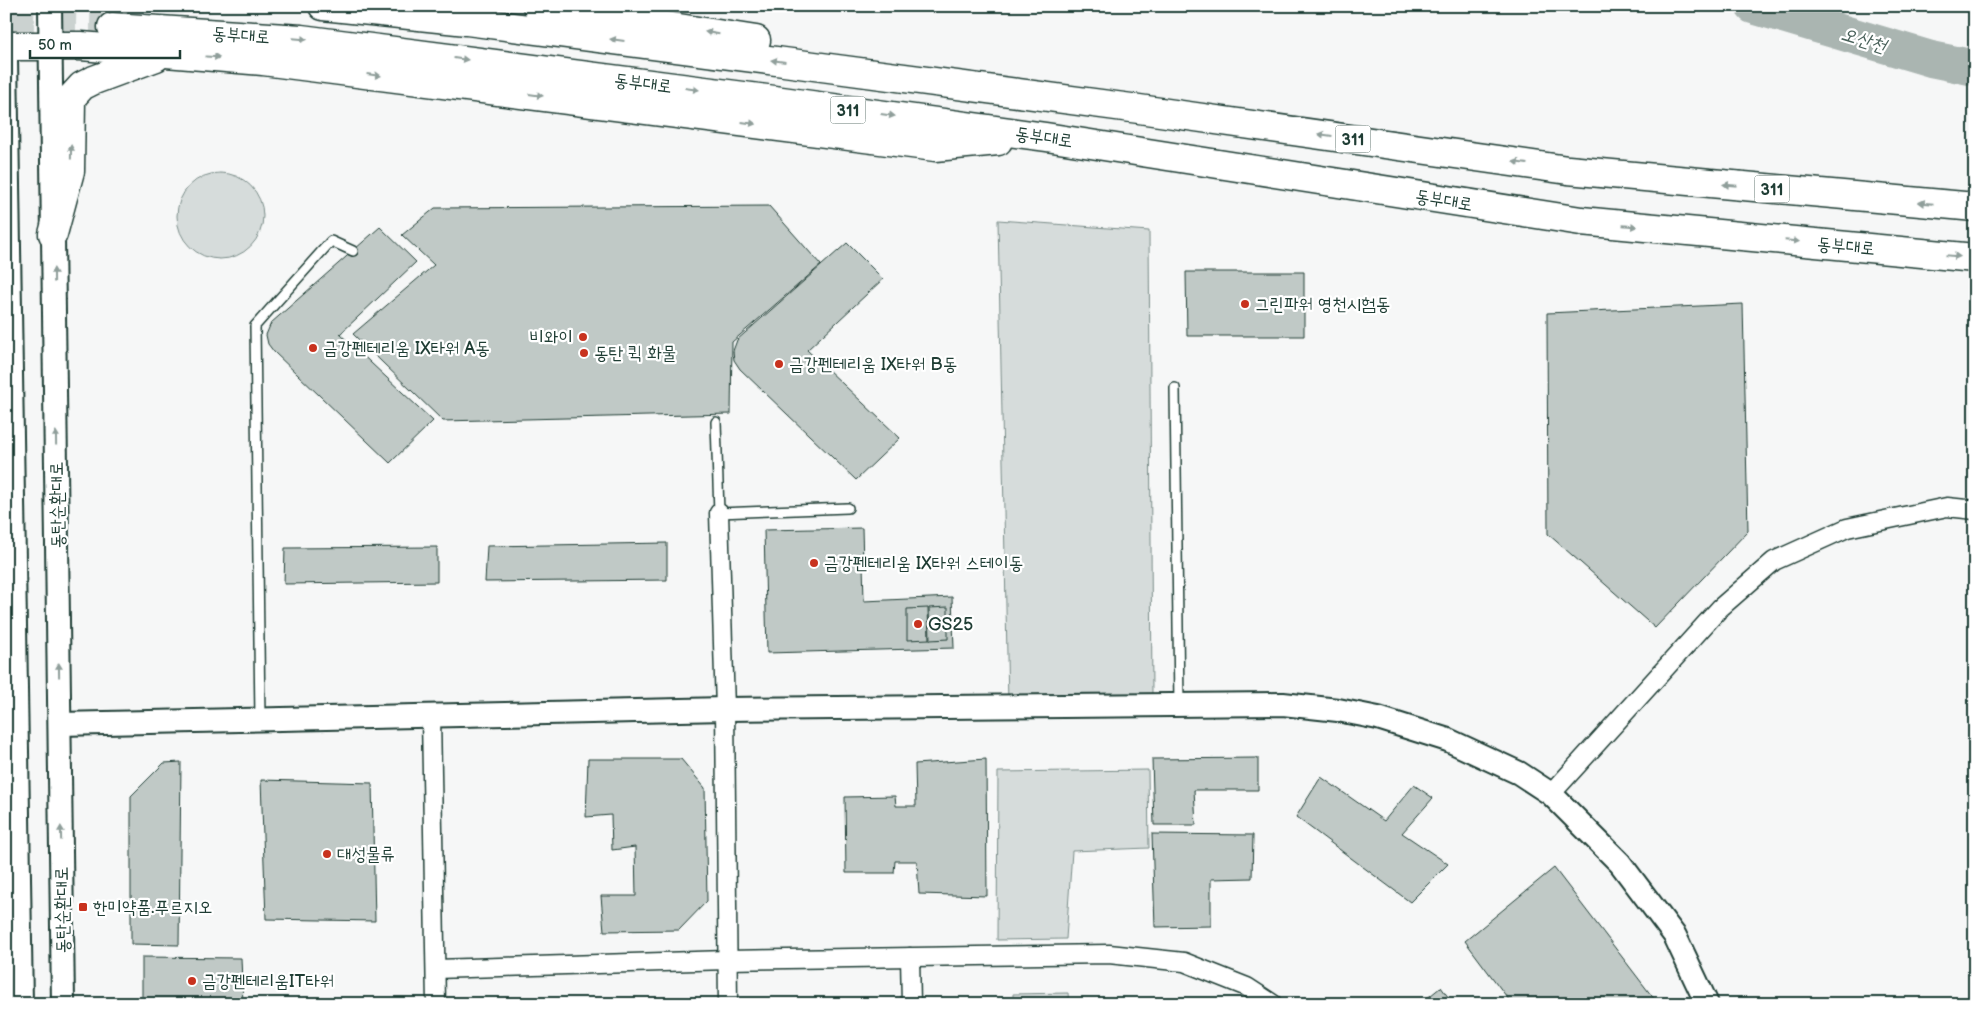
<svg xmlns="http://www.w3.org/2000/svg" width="1981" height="1010" font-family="'Balsamiq Sans','Poor Story',sans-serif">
  <rect width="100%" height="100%" fill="#f6f7f7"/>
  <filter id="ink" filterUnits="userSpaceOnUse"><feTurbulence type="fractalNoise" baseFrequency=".02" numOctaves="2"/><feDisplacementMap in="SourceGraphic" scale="10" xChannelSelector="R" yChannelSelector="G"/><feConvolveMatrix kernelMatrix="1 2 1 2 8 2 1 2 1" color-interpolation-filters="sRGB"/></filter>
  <g filter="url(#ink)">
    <g fill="#d6dcdb" stroke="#7a8c88">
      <circle cx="220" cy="216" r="43"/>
      <path d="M 998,220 L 1149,231 L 1152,697 L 1008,704 Z"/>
      <path d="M 1148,770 L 1149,848 L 1072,851 L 1066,939 L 997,940 L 998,772 Z"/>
      <path d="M 1068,993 L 1069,1004 L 1013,1004 L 1013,994 Z"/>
    </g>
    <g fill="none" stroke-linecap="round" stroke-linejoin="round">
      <path stroke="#aab5b1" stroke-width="36" d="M 1753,6 L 1931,59 L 1975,68"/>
    </g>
    <g fill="#c0c9c6" stroke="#1f3d34">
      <path d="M 769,206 L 821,265 L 732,342 L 731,414 L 443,421 L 353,334 L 434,265 L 402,235 L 435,208 Z"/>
      <path d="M 380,227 L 416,262 L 340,334 L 433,421 L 390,463 L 274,352 L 268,344 L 266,335 L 271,323 Z"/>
      <path d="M 847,243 L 883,279 L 807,350 L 900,438 L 856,480 L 740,369 L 734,360 L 733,351 L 737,340 Z"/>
      <path d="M 1186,272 L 1304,272 L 1304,336 L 1187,336 Z"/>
      <path d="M 1743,304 L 1748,531 L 1655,628 L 1548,534 L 1547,313 Z"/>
      <path d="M 862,528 L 864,601 L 952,597 L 954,648 L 767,653 L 764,530 Z"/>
      <path d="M 667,543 L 667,580 L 485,582 L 487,546 Z"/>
      <path d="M 437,547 L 437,582 L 284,584 L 285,548 Z"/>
      <path d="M 948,607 L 948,639 L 930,640 L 929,608 Z"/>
      <path d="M 928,608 L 929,639 L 907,640 L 907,609 Z"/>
      <path d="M 1258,758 L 1258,790 L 1194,790 L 1196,825 L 1154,825 L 1152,759 Z"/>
      <path d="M 588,759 L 681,759 L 705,788 L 707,901 L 679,930 L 604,931 L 601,896 L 636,896 L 635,847 L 612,850 L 611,815 L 586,817 Z"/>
      <path d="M 986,759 L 987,896 L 919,894 L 917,861 L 895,861 L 894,873 L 846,873 L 845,797 L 895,796 L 896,806 L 916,806 L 915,764 Z"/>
      <path d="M 181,762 L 179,945 L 131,944 L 131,796 L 164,763 Z"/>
      <path d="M 1321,777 L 1384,821 L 1414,785 L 1433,798 L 1402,833 L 1448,864 L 1410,902 L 1296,817 Z"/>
      <path d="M 261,780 L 372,783 L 375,921 L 266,919 Z"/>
      <path d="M 1152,834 L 1253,835 L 1252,878 L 1211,879 L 1211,926 L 1155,927 Z"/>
      <path d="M 1554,868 L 1658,1004 L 1512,1004 L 1465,941 Z"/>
      <path d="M 142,957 L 241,958 L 243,1004 L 142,1004 Z"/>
      <path d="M 1441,987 L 1453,1004 L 1420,1004 Z"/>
      <path d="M 681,1000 L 685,1004 L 591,1004 L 591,1003 Z"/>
    </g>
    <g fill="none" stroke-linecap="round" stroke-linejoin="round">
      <path stroke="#cbd2d0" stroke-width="28" stroke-dasharray="28 14" stroke-linecap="butt" d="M 6,25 L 112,27"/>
      <defs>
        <g id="service">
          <path d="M 1175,388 L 1179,705"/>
          <path d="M 716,422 L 719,513 L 848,508"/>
          <path d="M 260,719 L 255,326 L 331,241 L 353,251"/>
        </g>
        <g id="minor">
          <path d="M 719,513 L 725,709 L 728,1004"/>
          <path d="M 431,716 L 436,1004"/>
          <path d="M 1551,794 L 1720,608 L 1774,561 L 1847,528 L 1947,507 L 1975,510"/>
          <path d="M 910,957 L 911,1004"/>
          <path d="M 436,969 L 727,960 L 1109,954 L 1184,962 L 1247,987 L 1273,1004"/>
        </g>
        <g id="tertiary">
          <path d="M 50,6 L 63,1004"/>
          <path d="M 6,58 L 21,1004"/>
          <path d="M 60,724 L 725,709 L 1283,704 L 1338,710 L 1378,718 L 1448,740 L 1519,773 L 1551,794 L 1620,863 L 1675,936 L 1707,1004"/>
        </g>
        <g id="trunk">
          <path d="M 323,6 L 467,21 L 784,62 L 1139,109 L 1568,170 L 1975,207"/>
          <path d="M 537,6 L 756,40"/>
          <path d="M 112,27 L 301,39 L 767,99 L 1046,137 L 1581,221 L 1975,258"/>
          <path d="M 6,46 L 81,46 L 263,61 L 935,147 L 998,141"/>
          <path d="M 53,234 L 70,171 L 71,98 L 82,86 L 94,80 L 156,57"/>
        </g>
      </defs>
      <use href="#service" stroke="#1f3d34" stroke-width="12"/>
      <use href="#minor" stroke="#1f3d34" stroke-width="21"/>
      <use href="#tertiary" stroke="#1f3d34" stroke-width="26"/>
      <use href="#trunk" stroke="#1f3d34" stroke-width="31"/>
      <use href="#service" stroke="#fff" stroke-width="9"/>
      <use href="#minor" stroke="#fff" stroke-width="18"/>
      <use href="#tertiary" stroke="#fff" stroke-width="22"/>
      <use href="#trunk" stroke="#fff" stroke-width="28"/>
    </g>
    <defs><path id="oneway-solid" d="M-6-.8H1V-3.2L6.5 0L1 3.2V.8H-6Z" transform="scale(1.25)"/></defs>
    <g fill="#8f9e9a">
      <use href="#oneway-solid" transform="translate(712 33) rotate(-171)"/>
      <use href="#oneway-solid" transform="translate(300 39) rotate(5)"/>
      <use href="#oneway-solid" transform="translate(617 40) rotate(-173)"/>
      <use href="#oneway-solid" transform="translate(213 57) rotate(4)"/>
      <use href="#oneway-solid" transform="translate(461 59) rotate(7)"/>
      <use href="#oneway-solid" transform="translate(778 61) rotate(-173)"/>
      <use href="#oneway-solid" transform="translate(374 75) rotate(7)"/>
      <use href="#oneway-solid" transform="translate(692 89) rotate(7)"/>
      <use href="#oneway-solid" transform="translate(536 95) rotate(7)"/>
      <use href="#oneway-solid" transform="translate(888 115) rotate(8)"/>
      <use href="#oneway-solid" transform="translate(749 123) rotate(7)"/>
      <use href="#oneway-solid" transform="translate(1325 135) rotate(-172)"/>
      <use href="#oneway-solid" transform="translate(71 152) rotate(-89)"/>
      <use href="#oneway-solid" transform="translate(1520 163) rotate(-172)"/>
      <use href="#oneway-solid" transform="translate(1730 185) rotate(-175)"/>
      <use href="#oneway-solid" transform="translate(1926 203) rotate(-175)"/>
      <use href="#oneway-solid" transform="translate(1630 226) rotate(5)"/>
      <use href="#oneway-solid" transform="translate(1792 241) rotate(5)"/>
      <use href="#oneway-solid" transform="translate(1953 256) rotate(5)"/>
      <use href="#oneway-solid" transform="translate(54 275) rotate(-91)"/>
      <use href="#oneway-solid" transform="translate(56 438) rotate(-91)"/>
      <use href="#oneway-solid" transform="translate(59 670) rotate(-91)"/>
      <use href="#oneway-solid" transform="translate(61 833) rotate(-91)"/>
    </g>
  </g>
  <g fill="#c8321e" stroke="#fff" stroke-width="2">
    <circle cx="1245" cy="304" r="5"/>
    <circle cx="583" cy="337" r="5"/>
    <circle cx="313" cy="348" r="5"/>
    <circle cx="584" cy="353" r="5"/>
    <circle cx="779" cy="364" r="5"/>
    <circle cx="814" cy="563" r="5"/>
    <circle cx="918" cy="624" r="5"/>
    <circle cx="327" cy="854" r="5"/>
    <rect x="78" y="902" width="10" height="10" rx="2.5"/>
    <circle cx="192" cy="981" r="5"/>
  </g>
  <g text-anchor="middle" stroke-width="4.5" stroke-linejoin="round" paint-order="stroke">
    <g fill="#fff" stroke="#627771" stroke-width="1">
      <rect x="830.5" y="96.5" width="35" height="27" rx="4"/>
      <rect x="1335.5" y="125.5" width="35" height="27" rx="4"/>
      <rect x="1754.5" y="175.5" width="35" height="27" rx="4"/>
    </g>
    <g font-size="16" font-weight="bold" fill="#1f3d34">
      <text x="848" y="116">311</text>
      <text x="1353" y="145">311</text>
      <text x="1772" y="195">311</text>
    </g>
    <g font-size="18" fill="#1f3d34" stroke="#fff">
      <text transform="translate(241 35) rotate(4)" y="6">동부대로</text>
      <text transform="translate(643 83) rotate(7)" y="6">동부대로</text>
      <text transform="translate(1044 137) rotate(8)" y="6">동부대로</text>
      <text transform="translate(1444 200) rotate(9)" y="6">동부대로</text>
      <text transform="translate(1846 246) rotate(5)" y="6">동부대로</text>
      <text transform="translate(57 505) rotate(-91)" y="6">동탄순환대로</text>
      <text transform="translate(62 910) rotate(-91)" y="6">동탄순환대로</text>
    </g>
    <g font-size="18" fill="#1f3d34" stroke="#fff" text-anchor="start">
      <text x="1255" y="310">그린파워 영천시험동</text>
      <text x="573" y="343" text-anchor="end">비와이</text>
      <text x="323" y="354">금강펜테리움 IX타워 A동</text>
      <text x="594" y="359">동탄 퀵 화물</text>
      <text x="789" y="370">금강펜테리움 IX타워 B동</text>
      <text x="824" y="569">금강펜테리움 IX타워 스테이동</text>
      <text x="928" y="630">GS25</text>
      <text x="337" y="860">대성물류</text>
      <text x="93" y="913">한미약품.푸르지오</text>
      <text x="202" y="987">금강펜테리움IT타워</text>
    </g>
    <g font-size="19" font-style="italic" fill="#49615a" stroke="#fff">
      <text transform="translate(1864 39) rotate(17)" y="7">오산천</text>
    </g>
  </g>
  <rect width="1981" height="1010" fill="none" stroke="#fff" stroke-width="25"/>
  <rect x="12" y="12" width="1956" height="985" fill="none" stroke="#1f3d34" stroke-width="2" filter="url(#ink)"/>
  <path d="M30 50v8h150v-8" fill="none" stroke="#1f3d34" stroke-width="2.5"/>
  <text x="38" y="50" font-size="15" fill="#1f3d34" stroke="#ffffff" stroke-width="4" paint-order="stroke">50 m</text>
</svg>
